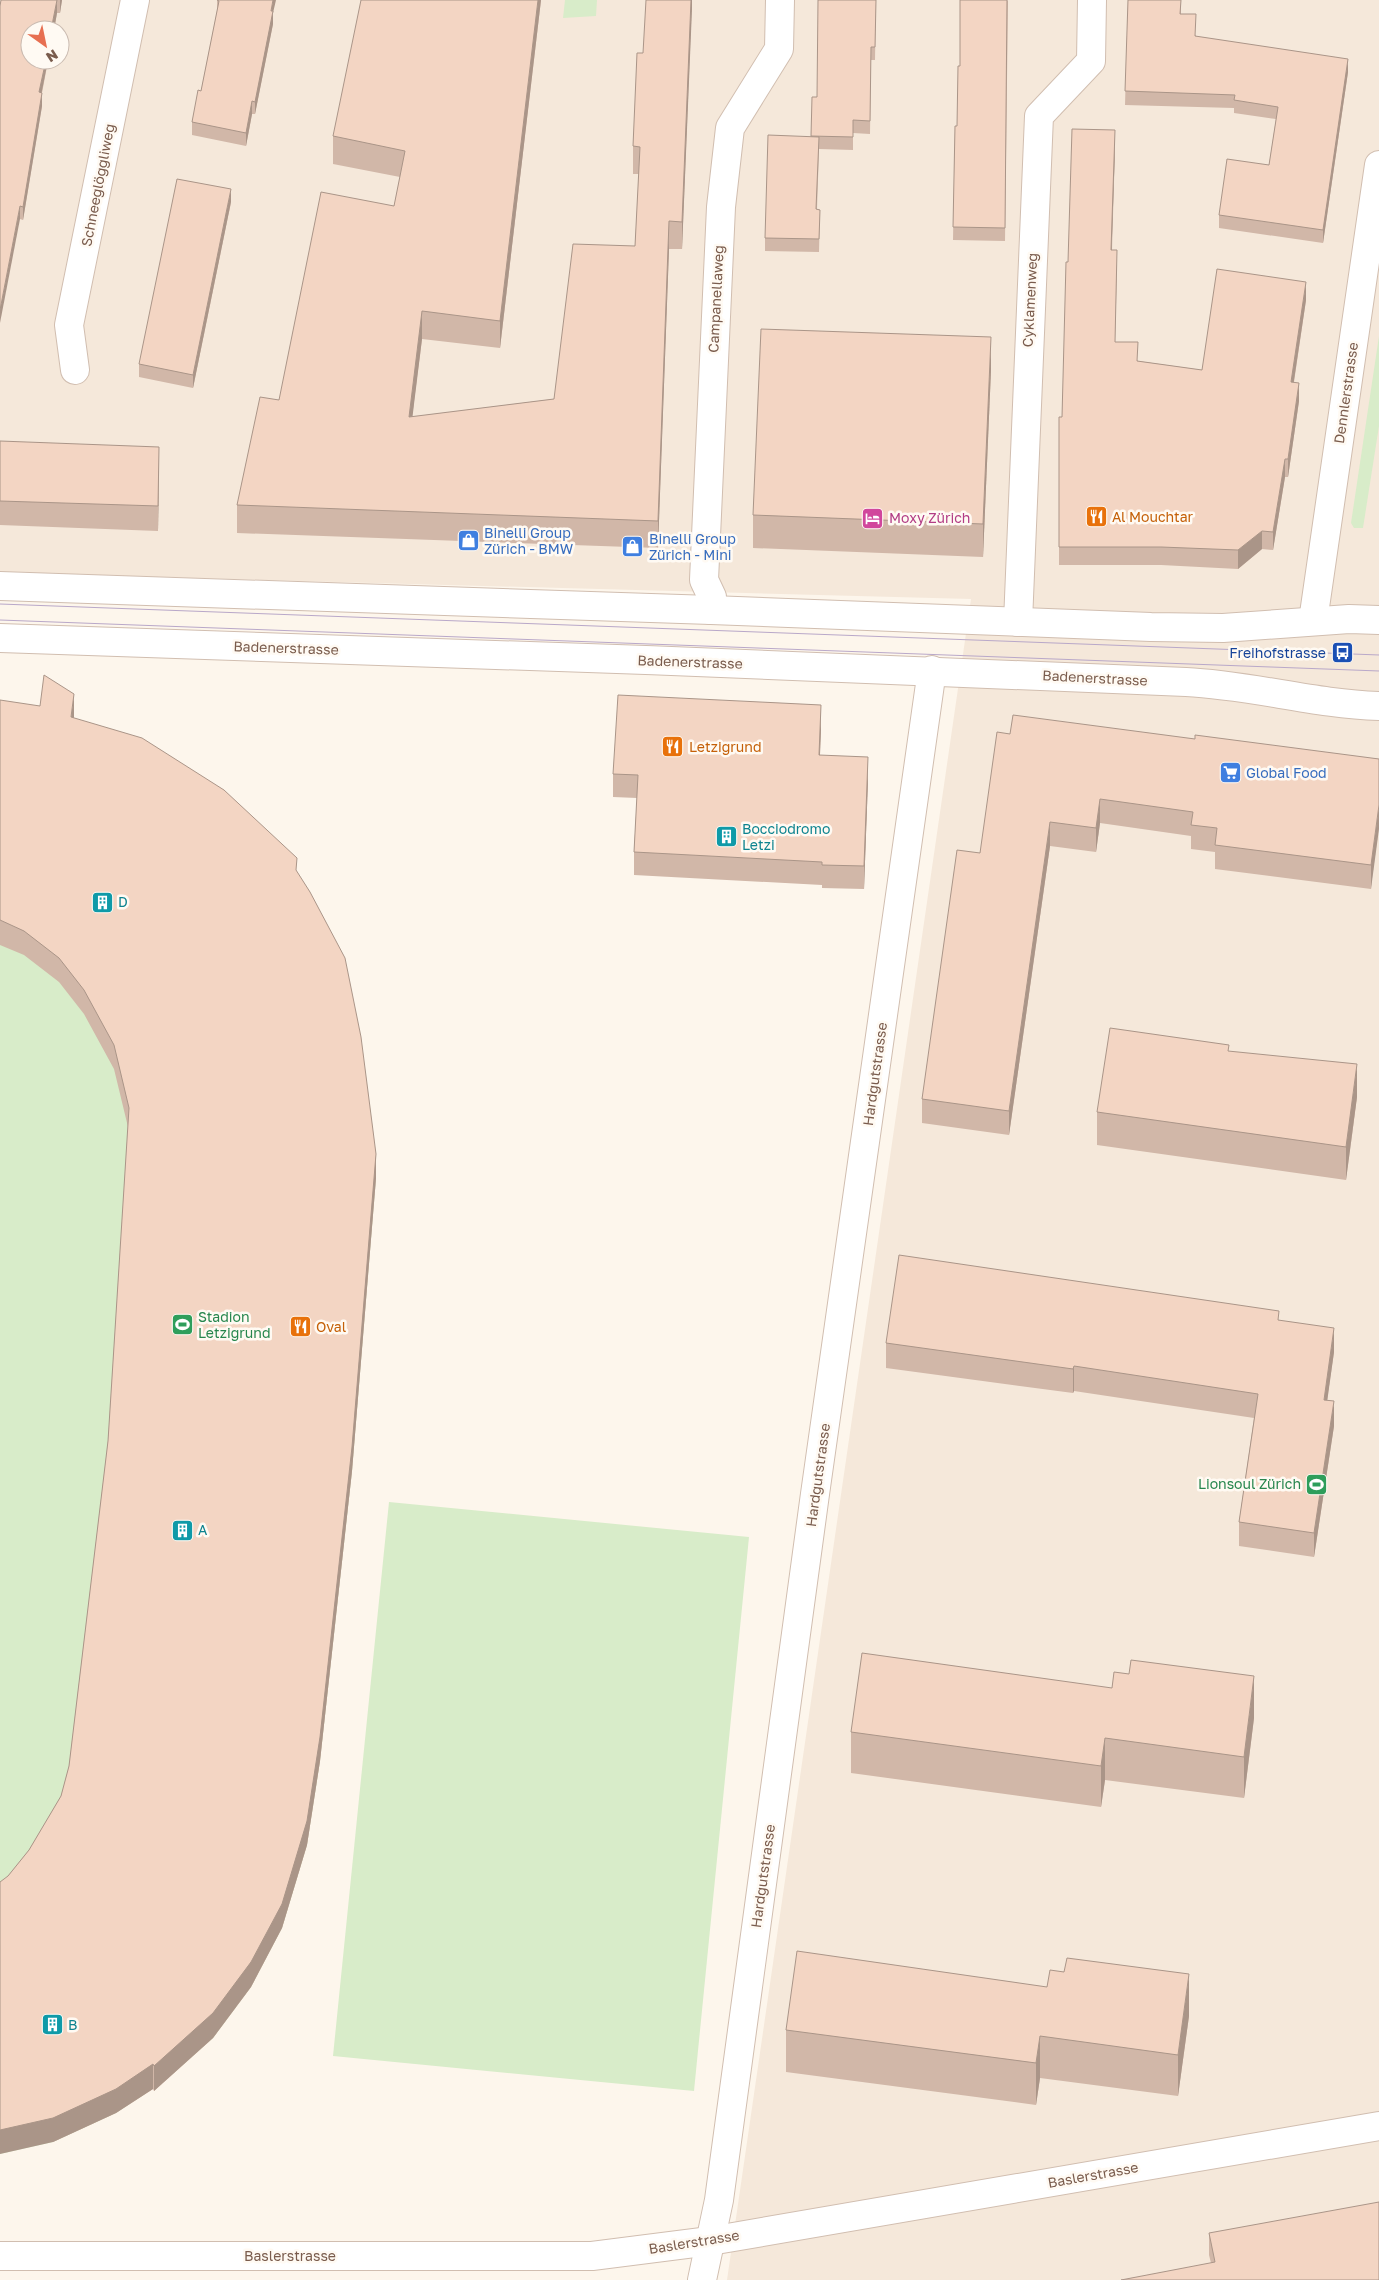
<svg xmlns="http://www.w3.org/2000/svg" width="1379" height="2280" font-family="'Golos Text',sans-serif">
  <rect width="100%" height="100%" fill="#fdf6ec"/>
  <path fill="#f5e8da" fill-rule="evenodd" d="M 0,0 L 1379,0 L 1379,2280 L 727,2280 L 971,599 L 0,573 ZM 30,30 L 60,30 L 60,60 L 30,60 Z"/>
  <g fill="#d8ecc9">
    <path d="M 565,0 L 597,0 L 596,16 L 563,18 Z"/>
    <path d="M 1379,336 L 1379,426 L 1363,528 L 1354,528 L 1351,523 Z"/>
    <path d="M 0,724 L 361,1061 L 376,1178 L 352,1471 L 320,1761 L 307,1845 L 282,1928 L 251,1987 L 213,2038 L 167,2079 L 116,2113 L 53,2142 L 0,2154 Z"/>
    <path d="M 389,1502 L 749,1537 L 694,2091 L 333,2056 Z"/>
  </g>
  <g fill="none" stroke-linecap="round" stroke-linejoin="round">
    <defs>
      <g id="minor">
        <path d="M 75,370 L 69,325 L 135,0"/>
        <path d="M 711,610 L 712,597 L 704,580 L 721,207 L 730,128 L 779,49 L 780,0"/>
        <path d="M 1313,621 L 1379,165"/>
        <path d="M 1018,622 L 1039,116 L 1091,61 L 1092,0"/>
        <path d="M 0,2256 L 592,2256 L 710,2241 L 1379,2126"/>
        <path d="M 702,2280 L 719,2200 L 815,1494 L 932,670"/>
      </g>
      <g id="tertiary">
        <path d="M 0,586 L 711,610 L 1151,627 L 1223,628 L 1349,619 L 1379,620"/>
        <path d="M 0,638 C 395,651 791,664 1186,682 C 1251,685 1314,704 1379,706"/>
      </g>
    </defs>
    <use href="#minor" stroke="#d1beb0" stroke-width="30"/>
    <use href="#tertiary" stroke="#d1beb0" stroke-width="30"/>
    <use href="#minor" stroke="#fff" stroke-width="28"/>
    <use href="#tertiary" stroke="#fff" stroke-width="28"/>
    <g stroke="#b9a8c9" stroke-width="1">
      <path d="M 0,604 L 1379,655"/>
      <path d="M 0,620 L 1379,671"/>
    </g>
  </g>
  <g fill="#d1b7a8">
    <path d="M 1,0 L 62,0 L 60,13 L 57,13 L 42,93 L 42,106 L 23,220 L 20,219 Z"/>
    <path d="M 217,0 L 273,13 L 273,24 L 255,114 L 252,114 L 246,146 L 192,135 L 192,122 L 201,91 L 217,11 Z"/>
    <path d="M 541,0 L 500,348 L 422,339 L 412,417 L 554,399 L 635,246 L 639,174 L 633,174 L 633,146 L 643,53 L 692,0 L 682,249 L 669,249 L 658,548 L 237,533 L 237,505 L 279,400 L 394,206 L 400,177 L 333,164 L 333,136 Z"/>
    <path d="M 876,0 L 875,60 L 871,60 L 870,134 L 853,133 L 853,150 L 819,149 L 817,209 L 820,210 L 819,252 L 765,251 L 765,238 L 811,136 L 817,97 Z"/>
    <path d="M 1008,0 L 1005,241 L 953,240 L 955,126 L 957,126 L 960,66 Z"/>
    <path d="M 1128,0 L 1181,0 L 1181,14 L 1196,36 L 1348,72 L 1323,243 L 1219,228 L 1219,215 L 1269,165 L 1276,119 L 1234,113 L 1234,108 L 1125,105 Z"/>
    <path d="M 1115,148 L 1112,250 L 1117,268 L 1115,342 L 1138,361 L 1202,370 L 1306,300 L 1294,382 L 1299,401 L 1288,477 L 1285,477 L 1273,550 L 1262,549 L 1238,569 L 1161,565 L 1059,565 L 1059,417 L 1062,417 L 1068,262 Z"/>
    <path d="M 231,202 L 193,388 L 139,377 L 139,364 Z"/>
    <path d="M 991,370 L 983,557 L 753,548 L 753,515 Z"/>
    <path d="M 0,441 L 159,471 L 158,531 L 0,525 Z"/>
    <path d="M 0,700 L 297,872 L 376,1178 L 352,1471 L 320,1761 L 307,1845 L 282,1928 L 251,1987 L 213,2038 L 154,2091 L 153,2089 L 116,2113 L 53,2142 L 8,1876 L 29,1850 L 61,1796 L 69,1766 L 108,1441 L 128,1127 L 114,1069 L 84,1014 L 59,982 L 24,955 L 0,945 Z"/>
    <path d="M 821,728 L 820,755 L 868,780 L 864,889 L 822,888 L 822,885 L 634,875 L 634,852 L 637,798 L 613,797 L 613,774 Z"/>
    <path d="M 1010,734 L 1195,739 L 1379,759 L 1371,889 L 1215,869 L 1215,852 L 1191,849 L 1191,836 L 1100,823 L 1096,852 L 1050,846 L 1009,1135 L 922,1123 L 922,1099 L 980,853 Z"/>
    <path d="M 1357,1097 L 1346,1180 L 1097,1145 L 1097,1112 Z"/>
    <path d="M 1279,1320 L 1334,1352 L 1327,1400 L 1334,1426 L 1314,1557 L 1239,1546 L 1239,1522 L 1254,1418 L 1074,1391 L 1073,1393 L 886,1368 L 886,1343 Z"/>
    <path d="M 1254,1718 L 1244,1798 L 1105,1780 L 1101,1807 L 851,1773 L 851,1732 Z"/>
    <path d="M 1189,2016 L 1178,2096 L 1040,2078 L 1036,2105 L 786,2072 L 786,2030 Z"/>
    <path d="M 1209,2233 L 1379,2280 L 1211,2263 L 1209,2255 Z"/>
  </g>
  <g fill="#aa9588">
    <path d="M 57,0 L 57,13 L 54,30 L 51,30 Z"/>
    <path d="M 60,0 L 62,0 L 60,13 Z"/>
    <path d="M 273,0 L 276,0 L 273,13 L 273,24 L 255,114 L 255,102 Z"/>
    <path d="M 538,0 L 541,0 L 500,348 L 500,321 Z"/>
    <path d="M 691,0 L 692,0 L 692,9 L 682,249 L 682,222 Z"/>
    <path d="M 1348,59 L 1348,72 L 1323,243 L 1323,230 Z"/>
    <path d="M 46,60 L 48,60 L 39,106 L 39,92 Z"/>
    <path d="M 42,93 L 42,106 L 23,220 L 23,207 Z"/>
    <path d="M 252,101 L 252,114 L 246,146 L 246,133 Z"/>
    <path d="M 1115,130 L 1115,148 L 1111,268 L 1111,250 Z"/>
    <path d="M 231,189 L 231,202 L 193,388 L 193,375 Z"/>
    <path d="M 20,206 L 20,219 L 0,323 L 0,310 Z"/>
    <path d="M 669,221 L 669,249 L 658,548 L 658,521 Z"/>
    <path d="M 1306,282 L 1306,300 L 1291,400 L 1291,382 Z"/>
    <path d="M 422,311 L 422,339 L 409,445 L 409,417 Z"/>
    <path d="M 991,337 L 991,370 L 983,557 L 983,524 Z"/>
    <path d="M 1299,383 L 1299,401 L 1288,477 L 1288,459 Z"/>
    <path d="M 159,447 L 159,471 L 158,531 L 158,506 Z"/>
    <path d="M 1285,459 L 1285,477 L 1273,550 L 1273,532 Z"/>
    <path d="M 1262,531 L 1262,549 L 1238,569 L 1238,550 Z"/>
    <path d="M 74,694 L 74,719 L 71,717 Z"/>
    <path d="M 821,705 L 821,728 L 819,778 L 819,755 Z"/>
    <path d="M 868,757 L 868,780 L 864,889 L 864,866 Z"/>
    <path d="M 1100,799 L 1100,823 L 1096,852 L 1096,828 Z"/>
    <path d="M 1379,805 L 1379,829 L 1371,889 L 1371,865 Z"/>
    <path d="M 1050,822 L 1050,846 L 1009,1135 L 1009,1111 Z"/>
    <path d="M 1357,1064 L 1357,1097 L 1346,1180 L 1346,1147 Z"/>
    <path d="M 376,1154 L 376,1178 L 352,1471 L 320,1761 L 307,1845 L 282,1928 L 251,1987 L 213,2038 L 154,2091 L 154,2066 Z"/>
    <path d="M 1334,1328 L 1334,1352 L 1324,1424 L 1324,1400 Z"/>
    <path d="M 1074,1366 L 1074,1391 L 1073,1393 L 1073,1369 Z"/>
    <path d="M 1334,1401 L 1334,1426 L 1314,1557 L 1314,1533 Z"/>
    <path d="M 1254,1676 L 1254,1718 L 1244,1798 L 1244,1757 Z"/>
    <path d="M 1105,1738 L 1105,1780 L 1101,1807 L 1101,1766 Z"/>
    <path d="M 1189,1974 L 1189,2016 L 1178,2096 L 1178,2055 Z"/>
    <path d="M 1040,2036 L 1040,2078 L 1036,2105 L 1036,2063 Z"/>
    <path d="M 153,2064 L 153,2089 L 116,2113 L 53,2142 L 0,2154 L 0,2130 Z"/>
  </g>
  <g fill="#f3d5c3" stroke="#aa9588">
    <path d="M 1,0 L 57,0 L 51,30 L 30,30 L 30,60 L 46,60 L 39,92 L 42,93 L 23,207 L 20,206 L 0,310 L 0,6 Z"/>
    <path d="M 217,0 L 273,0 L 271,11 L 273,11 L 255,102 L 252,101 L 246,133 L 192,122 L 198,90 L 201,91 L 219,1 Z"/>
    <path d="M 361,0 L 538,0 L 500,321 L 422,311 L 409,417 L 554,399 L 573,244 L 635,246 L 640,147 L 633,146 L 637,53 L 643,53 L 646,0 L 691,0 L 682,222 L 669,221 L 658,521 L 237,505 L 260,397 L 279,400 L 321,192 L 394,206 L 405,151 L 333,136 Z"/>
    <path d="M 818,0 L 876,0 L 875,47 L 871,47 L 870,121 L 853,120 L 853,137 L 811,136 L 812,97 L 817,97 Z"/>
    <path d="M 960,0 L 1007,0 L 1005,228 L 953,227 L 955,126 L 957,126 L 958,66 L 960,66 Z"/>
    <path d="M 1128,0 L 1181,0 L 1180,14 L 1196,14 L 1195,36 L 1348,59 L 1323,230 L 1219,215 L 1227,159 L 1269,165 L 1278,107 L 1234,100 L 1235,95 L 1125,91 Z"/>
    <path d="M 1072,129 L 1115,130 L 1111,250 L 1117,250 L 1115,342 L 1138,342 L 1137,361 L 1202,370 L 1217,269 L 1306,282 L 1291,382 L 1299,383 L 1288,459 L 1285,459 L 1273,532 L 1262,531 L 1238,550 L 1161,547 L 1059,547 L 1059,417 L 1062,417 L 1066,262 L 1068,262 Z"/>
    <path d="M 768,135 L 819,137 L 816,209 L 820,210 L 819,239 L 765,238 Z"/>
    <path d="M 177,179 L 231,189 L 193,375 L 139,364 Z"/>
    <path d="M 761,329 L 991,337 L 983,524 L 753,515 Z"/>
    <path d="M 0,441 L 159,447 L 158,506 L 0,501 Z"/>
    <path d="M 44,675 L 74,694 L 71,717 L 142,738 L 224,790 L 297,858 L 296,870 L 310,892 L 345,958 L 361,1037 L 376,1154 L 352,1447 L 320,1737 L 307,1821 L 282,1904 L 251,1962 L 213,2013 L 154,2066 L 153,2064 L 116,2089 L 53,2118 L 0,2130 L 0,1882 L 8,1876 L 29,1850 L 61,1796 L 69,1766 L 108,1441 L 129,1108 L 114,1045 L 84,990 L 59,958 L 24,931 L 0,920 L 0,700 L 40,706 Z"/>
    <path d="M 618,695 L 821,705 L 819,755 L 868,757 L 864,866 L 822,865 L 822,862 L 634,852 L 638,775 L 613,774 Z"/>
    <path d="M 1013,715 L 1195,739 L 1195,735 L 1379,759 L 1379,805 L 1371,865 L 1215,845 L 1217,828 L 1191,825 L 1193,812 L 1100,799 L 1096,828 L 1050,822 L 1009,1111 L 922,1099 L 957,850 L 980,853 L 997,732 L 1010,734 Z"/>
    <path d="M 1110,1028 L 1229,1045 L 1228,1051 L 1357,1064 L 1346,1147 L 1097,1112 Z"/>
    <path d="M 899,1255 L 1279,1311 L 1278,1320 L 1334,1328 L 1324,1400 L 1334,1401 L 1314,1533 L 1239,1522 L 1258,1394 L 1074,1366 L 1073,1369 L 886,1343 Z"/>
    <path d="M 862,1653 L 1112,1688 L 1114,1672 L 1129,1674 L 1131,1660 L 1254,1676 L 1244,1757 L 1105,1738 L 1101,1766 L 851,1732 Z"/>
    <path d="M 797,1951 L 1047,1987 L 1050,1970 L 1064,1972 L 1067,1958 L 1189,1974 L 1178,2055 L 1040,2036 L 1036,2063 L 786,2030 Z"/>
    <path d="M 1379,2202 L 1379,2280 L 1121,2280 L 1215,2262 L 1209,2233 Z"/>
  </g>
  <defs>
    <symbol id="restaurant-square" viewBox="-11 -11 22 22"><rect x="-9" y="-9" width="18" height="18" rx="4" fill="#e8710a" stroke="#fffaf3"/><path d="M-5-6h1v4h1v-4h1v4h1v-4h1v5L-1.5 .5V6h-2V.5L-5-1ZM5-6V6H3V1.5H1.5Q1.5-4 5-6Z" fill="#fff"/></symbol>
    <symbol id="hotel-square" viewBox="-11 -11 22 22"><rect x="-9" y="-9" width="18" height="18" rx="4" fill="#d1479c" stroke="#fffaf3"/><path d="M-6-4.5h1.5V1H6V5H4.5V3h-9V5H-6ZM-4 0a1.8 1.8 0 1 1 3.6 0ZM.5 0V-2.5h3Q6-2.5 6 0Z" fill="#fff"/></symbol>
    <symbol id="shop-square" viewBox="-11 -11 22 22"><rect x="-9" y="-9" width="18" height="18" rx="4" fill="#3f7fe0" stroke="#fffaf3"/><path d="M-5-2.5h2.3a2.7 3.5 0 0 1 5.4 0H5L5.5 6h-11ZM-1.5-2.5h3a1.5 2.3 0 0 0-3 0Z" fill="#fff"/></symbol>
    <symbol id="bus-square" viewBox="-11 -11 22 22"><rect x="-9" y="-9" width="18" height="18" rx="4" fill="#1a4fb4" stroke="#fffaf3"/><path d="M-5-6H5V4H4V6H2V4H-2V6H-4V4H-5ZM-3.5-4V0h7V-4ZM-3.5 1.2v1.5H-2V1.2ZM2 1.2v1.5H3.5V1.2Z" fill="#fff"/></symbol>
    <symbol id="supermarket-square" viewBox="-11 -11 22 22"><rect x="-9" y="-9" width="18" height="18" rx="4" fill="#3f7fe0" stroke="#fffaf3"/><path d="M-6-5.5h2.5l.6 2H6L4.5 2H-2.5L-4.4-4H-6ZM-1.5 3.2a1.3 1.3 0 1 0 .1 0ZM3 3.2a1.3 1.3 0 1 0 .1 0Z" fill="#fff"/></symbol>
    <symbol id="building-square" viewBox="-11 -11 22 22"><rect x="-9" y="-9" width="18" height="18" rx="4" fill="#0f9aa8" stroke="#fffaf3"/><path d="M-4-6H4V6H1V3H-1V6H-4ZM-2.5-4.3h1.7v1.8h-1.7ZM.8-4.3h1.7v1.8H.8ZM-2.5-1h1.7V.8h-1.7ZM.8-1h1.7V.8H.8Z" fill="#fff"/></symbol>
    <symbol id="stadium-square" viewBox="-11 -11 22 22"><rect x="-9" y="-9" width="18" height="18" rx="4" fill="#2e9e5b" stroke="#fffaf3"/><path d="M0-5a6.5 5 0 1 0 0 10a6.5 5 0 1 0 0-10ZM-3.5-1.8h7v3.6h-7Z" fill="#fff"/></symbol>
  </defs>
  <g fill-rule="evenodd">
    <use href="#restaurant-square" x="1084" y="504" width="25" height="25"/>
    <use href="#hotel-square" x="860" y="506" width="25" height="25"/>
    <use href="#shop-square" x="456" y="528" width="25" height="25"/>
    <use href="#shop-square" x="620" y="534" width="25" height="25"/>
    <use href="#bus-square" x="1330" y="640" width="25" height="25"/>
    <use href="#restaurant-square" x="660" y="734" width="25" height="25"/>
    <use href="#supermarket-square" x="1218" y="760" width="25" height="25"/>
    <use href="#building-square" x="714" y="824" width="25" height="25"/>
    <use href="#building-square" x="90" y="890" width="25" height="25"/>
    <use href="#stadium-square" x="170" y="1312" width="25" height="25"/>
    <use href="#restaurant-square" x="288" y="1314" width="25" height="25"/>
    <use href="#stadium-square" x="1304" y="1472" width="25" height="25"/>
    <use href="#building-square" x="170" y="1518" width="25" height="25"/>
    <use href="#building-square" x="40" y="2012" width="25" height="25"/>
  </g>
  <g text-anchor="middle" stroke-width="5" stroke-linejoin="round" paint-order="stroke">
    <g font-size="14" fill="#7a5c4d" stroke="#fffaf3">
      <text transform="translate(98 185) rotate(-79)" y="5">Schneeglöggliweg</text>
      <text transform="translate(716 299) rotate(-87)" y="5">Campanellaweg</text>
      <text transform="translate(1030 300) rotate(-87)" y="5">Cyklamenweg</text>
      <text transform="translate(1346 393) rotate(-82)" y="5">Dennlerstrasse</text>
      <text transform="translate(286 648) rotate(2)" y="5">Badenerstrasse</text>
      <text transform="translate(690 662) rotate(2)" y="5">Badenerstrasse</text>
      <text transform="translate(1095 678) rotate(3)" y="5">Badenerstrasse</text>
      <text transform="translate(875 1074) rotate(-82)" y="5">Hardgutstrasse</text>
      <text transform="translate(818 1475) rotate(-82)" y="5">Hardgutstrasse</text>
      <text transform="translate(763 1876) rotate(-82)" y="5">Hardgutstrasse</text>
      <text transform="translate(1093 2175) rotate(-10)" y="5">Baslerstrasse</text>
      <text transform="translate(694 2242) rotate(-9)" y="5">Baslerstrasse</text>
      <text x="290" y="2261">Baslerstrasse</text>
    </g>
    <g font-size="14" fill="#c56008" stroke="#fffaf3" text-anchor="start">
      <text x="1112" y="522">Al Mouchtar</text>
      <text x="689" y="752">Letzigrund</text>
      <text x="316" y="1332">Oval</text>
    </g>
    <g font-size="14" fill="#b23c85" stroke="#fffaf3" text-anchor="start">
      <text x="889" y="523">Moxy Zürich</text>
    </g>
    <g font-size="14" fill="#366cbe" stroke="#fffaf3" text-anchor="start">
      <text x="484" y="538">Binelli Group<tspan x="484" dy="16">Zürich - BMW</tspan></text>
      <text x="649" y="544">Binelli Group<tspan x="649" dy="16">Zürich - Mini</tspan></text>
      <text x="1246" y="778">Global Food</text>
    </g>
    <g font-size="14" fill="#164399" stroke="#fffaf3" text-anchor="end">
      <text x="1326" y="658">Freihofstrasse</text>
    </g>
    <g font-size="14" fill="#0d838f" stroke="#fffaf3" text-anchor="start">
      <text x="742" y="834">Bocciodromo<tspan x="742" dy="16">Letzi</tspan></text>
      <text x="118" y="907">D</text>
      <text x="198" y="1535">A</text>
      <text x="68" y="2030">B</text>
    </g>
    <g font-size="14" fill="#27864d" stroke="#fffaf3" text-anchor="start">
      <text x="198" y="1322">Stadion<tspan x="198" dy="16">Letzigrund</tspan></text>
      <text x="1301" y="1489" text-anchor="end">Lionsoul Zürich</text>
    </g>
  </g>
  <g transform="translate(45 45) rotate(147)"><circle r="24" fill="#fffaf3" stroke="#cabbb1"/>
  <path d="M0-4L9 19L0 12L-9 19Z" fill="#e76f51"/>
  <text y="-8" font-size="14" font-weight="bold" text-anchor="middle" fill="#7a5c4d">N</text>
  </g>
</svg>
